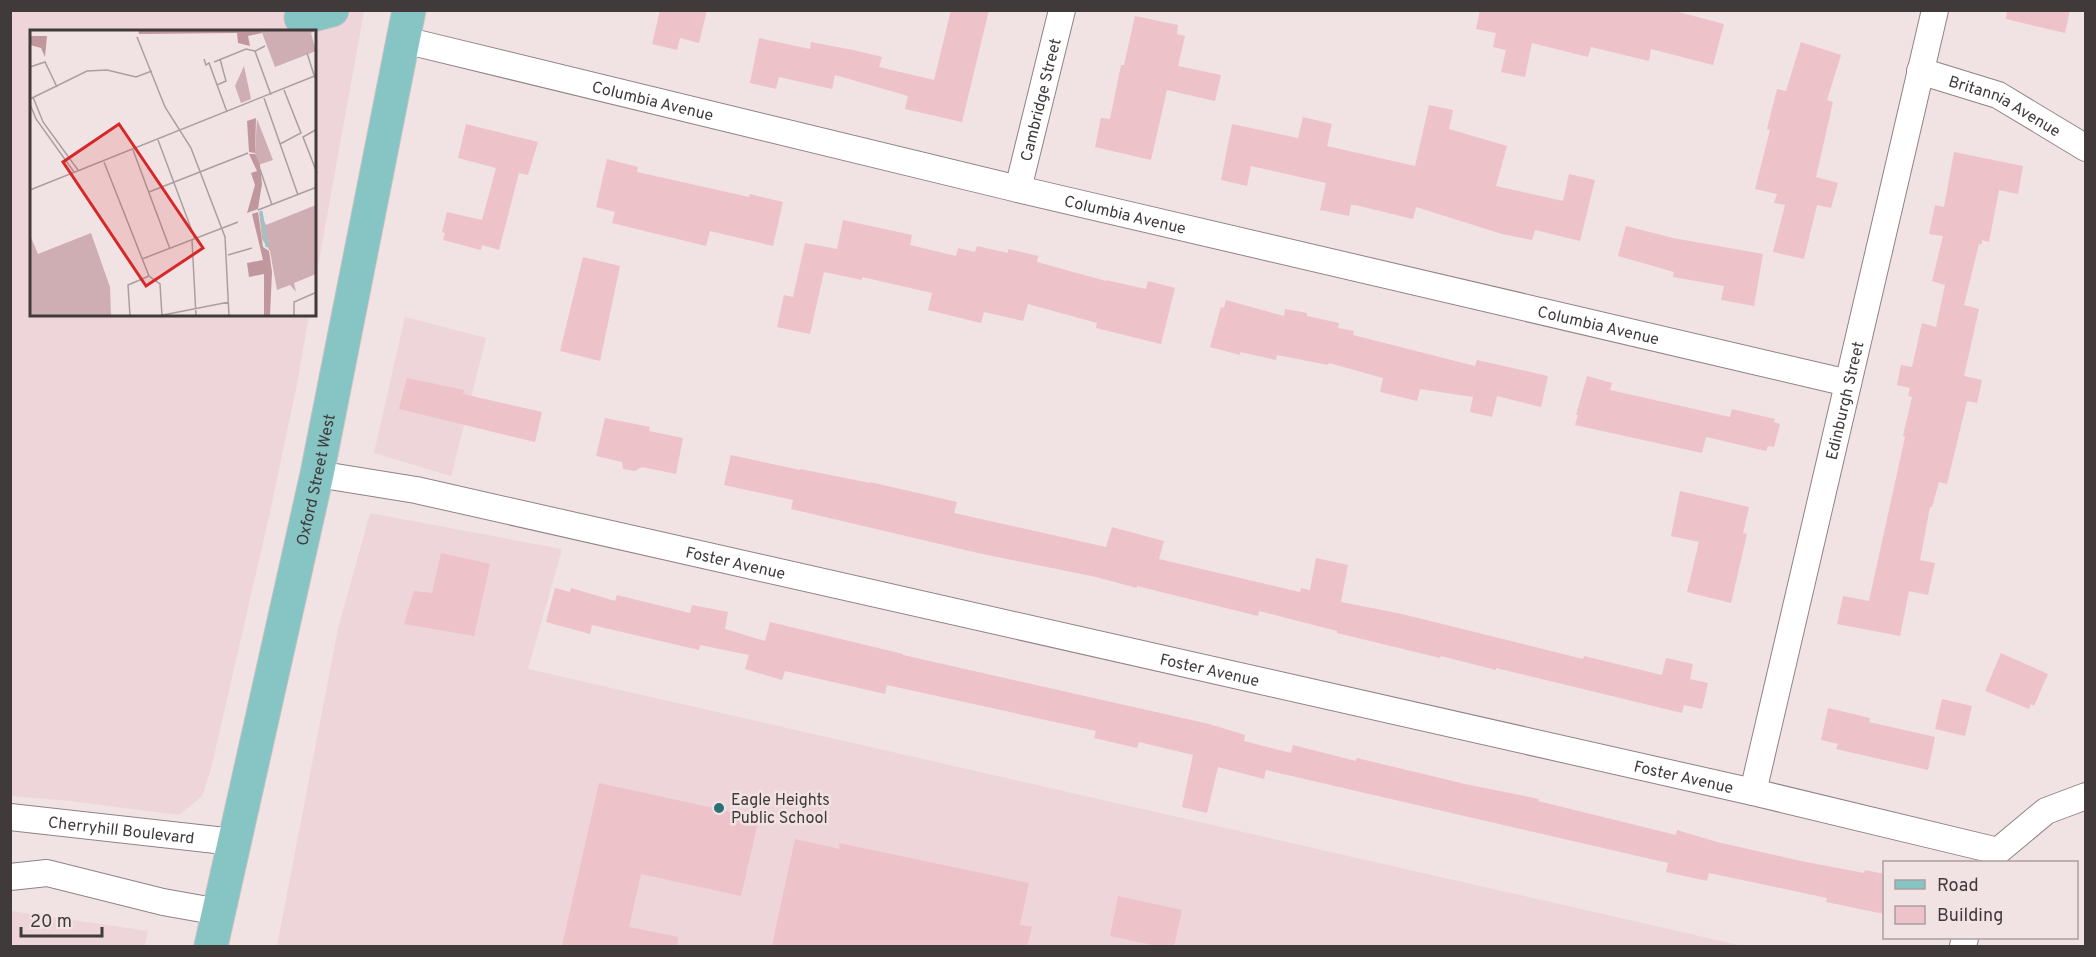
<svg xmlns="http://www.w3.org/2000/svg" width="2096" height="957" font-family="Overpass,sans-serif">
  <rect width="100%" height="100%" fill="#f1e2e4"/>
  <g fill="#edd5d9">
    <path d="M 10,11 L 364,11 L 315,283 L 315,32 L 32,32 L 32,315 L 309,315 L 297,384 L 270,512 L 211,769 L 202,796 L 179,815 L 71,801 L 11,796 Z"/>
    <path d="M 405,317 L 486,338 L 451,476 L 374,453 Z"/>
    <path d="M 370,513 L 562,549 L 528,669 L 1743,946 L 277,946 L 338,629 Z"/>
    <path d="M 10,911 L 11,911 L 148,931 L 145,946 L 11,946 Z"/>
  </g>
  <g fill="#eec2c9">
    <path d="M 660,10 L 707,10 L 699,43 L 680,38 L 677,50 L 652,44 Z"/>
    <path d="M 951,10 L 989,10 L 962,122 L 905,109 L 908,96 L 835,75 L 832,89 L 779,77 L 776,89 L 750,83 L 759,38 L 810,49 L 811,42 L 853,50 L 882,57 L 879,67 L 934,80 Z"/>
    <path d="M 1480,10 L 1671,10 L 1724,24 L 1713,65 L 1651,49 L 1649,61 L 1591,47 L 1588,57 L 1532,43 L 1525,77 L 1501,72 L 1506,50 L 1493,47 L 1496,33 L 1476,29 Z"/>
    <path d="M 2007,10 L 2070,10 L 2065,33 L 2006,19 Z"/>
    <path d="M 1135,16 L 1178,25 L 1177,34 L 1185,36 L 1178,66 L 1221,75 L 1215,101 L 1167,90 L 1151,160 L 1095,147 L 1101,118 L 1110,119 L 1121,65 L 1124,65 Z"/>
    <path d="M 1801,42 L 1841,55 L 1827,100 L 1833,102 L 1816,177 L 1838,183 L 1831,208 L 1817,205 L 1804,259 L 1773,252 L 1785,205 L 1774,203 L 1777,194 L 1755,189 L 1770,130 L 1767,129 L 1777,89 L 1786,91 Z"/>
    <path d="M 1429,105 L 1453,110 L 1449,129 L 1507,146 L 1496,186 L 1563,201 L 1569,174 L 1595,180 L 1580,241 L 1535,230 L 1532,240 L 1502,234 L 1416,207 L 1413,219 L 1355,205 L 1351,205 L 1349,216 L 1320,210 L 1326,183 L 1251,166 L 1247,186 L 1221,180 L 1232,124 L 1298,138 L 1303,117 L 1332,124 L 1327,146 L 1415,166 Z"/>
    <path d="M 466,124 L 538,142 L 528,175 L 519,173 L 499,250 L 482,245 L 481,250 L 443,240 L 445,233 L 442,232 L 447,212 L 482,220 L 496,168 L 458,158 Z"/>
    <path d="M 1954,152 L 2023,166 L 2018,194 L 1999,190 L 1989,242 L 1982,240 L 1982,244 L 1979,244 L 1964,305 L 1979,309 L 1964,376 L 1982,380 L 1977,403 L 1967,401 L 1947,484 L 1939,482 L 1932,507 L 1930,507 L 1920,560 L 1935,563 L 1928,595 L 1909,591 L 1900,636 L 1837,624 L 1843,596 L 1869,601 L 1905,437 L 1903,436 L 1912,397 L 1908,396 L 1910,388 L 1897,385 L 1901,365 L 1912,367 L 1922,323 L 1936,327 L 1945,285 L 1932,281 L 1943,236 L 1929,234 L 1935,205 L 1944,207 Z"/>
    <path d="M 607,159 L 638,167 L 637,172 L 749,197 L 750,194 L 783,202 L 773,246 L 710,231 L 706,246 L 612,223 L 615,212 L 596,207 Z"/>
    <path d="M 843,220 L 912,235 L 910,245 L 956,256 L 958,248 L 975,252 L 977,246 L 1008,253 L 1008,249 L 1038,256 L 1037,262 L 1106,281 L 1106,280 L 1146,289 L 1148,281 L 1175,288 L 1161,344 L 1096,328 L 1097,323 L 1028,304 L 1023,321 L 984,312 L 981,323 L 928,310 L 932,293 L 862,277 L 862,280 L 824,272 L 810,334 L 777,327 L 784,295 L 793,297 L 805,243 L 837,249 Z"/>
    <path d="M 1626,226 L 1673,238 L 1763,254 L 1754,306 L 1721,300 L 1724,286 L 1673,277 L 1674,272 L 1618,256 Z"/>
    <path d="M 583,257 L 620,266 L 600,361 L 560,351 Z"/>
    <path d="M 1226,300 L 1284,316 L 1285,309 L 1307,313 L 1307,316 L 1339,323 L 1338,328 L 1354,331 L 1353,335 L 1475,366 L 1477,360 L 1548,376 L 1541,407 L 1497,396 L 1492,417 L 1470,412 L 1473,397 L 1420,389 L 1417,401 L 1380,392 L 1383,378 L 1329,363 L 1328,365 L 1277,355 L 1276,360 L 1240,352 L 1240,355 L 1210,347 L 1221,307 L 1224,308 Z"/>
    <path d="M 1587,376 L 1612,383 L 1610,390 L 1730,417 L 1732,409 L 1775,419 L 1774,422 L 1780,424 L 1774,447 L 1768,446 L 1766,451 L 1706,437 L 1702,453 L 1575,425 L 1578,415 L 1576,415 Z"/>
    <path d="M 407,378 L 464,390 L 463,394 L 542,412 L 535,442 L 399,409 Z"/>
    <path d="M 605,418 L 650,427 L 649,431 L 683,438 L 676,474 L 642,467 L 635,471 L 623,469 L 622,462 L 596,456 Z"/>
    <path d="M 731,455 L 800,470 L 800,469 L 870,483 L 870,482 L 957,502 L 954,513 L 1106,547 L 1112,527 L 1164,541 L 1159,559 L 1300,592 L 1301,588 L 1310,590 L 1316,558 L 1348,565 L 1341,602 L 1402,614 L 1583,659 L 1584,656 L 1662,675 L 1666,658 L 1693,664 L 1690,679 L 1708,683 L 1702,709 L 1684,705 L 1682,713 L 1496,668 L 1496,670 L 1441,656 L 1440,658 L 1337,633 L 1337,631 L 1259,611 L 1258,616 L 1137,586 L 1137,588 L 1096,577 L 978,553 L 791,509 L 793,500 L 724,485 Z"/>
    <path d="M 1680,491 L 1749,507 L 1743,533 L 1747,534 L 1731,603 L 1687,592 L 1699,542 L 1671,536 Z"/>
    <path d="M 441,553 L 490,564 L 474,636 L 404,624 L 414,591 L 432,593 Z"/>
    <path d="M 555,588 L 570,592 L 571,588 L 615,601 L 617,595 L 690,613 L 692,605 L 728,612 L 725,629 L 765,641 L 770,622 L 903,654 L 903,655 L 1209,724 L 1245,735 L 1244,741 L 1291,753 L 1293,745 L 1356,761 L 1357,758 L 1465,784 L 1539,799 L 1538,801 L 1676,835 L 1677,830 L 1717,842 L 1801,861 L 1864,873 L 1865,870 L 1884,874 L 1884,914 L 1826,902 L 1827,898 L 1709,873 L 1707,881 L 1666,872 L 1668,863 L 1266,770 L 1264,779 L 1218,767 L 1207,813 L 1182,807 L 1193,755 L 1139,742 L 1137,748 L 1094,738 L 1096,731 L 887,685 L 885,694 L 785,671 L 782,680 L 745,669 L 749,655 L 700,645 L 699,650 L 592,625 L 590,634 L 546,622 Z"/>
    <path d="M 2001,653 L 2048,674 L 2034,706 L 2031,704 L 2029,709 L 1985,691 Z"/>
    <path d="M 1942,699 L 1972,706 L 1965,736 L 1935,729 Z"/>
    <path d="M 1828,708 L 1870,718 L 1869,722 L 1935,737 L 1928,770 L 1836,749 L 1838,744 L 1821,740 Z"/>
    <path d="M 599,783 L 759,818 L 741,896 L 641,874 L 629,927 L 678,937 L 677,946 L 562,946 Z"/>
    <path d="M 795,839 L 840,849 L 839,843 L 1029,883 L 1020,925 L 1032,927 L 1027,946 L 772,946 Z"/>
    <path d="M 1118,896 L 1182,910 L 1174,946 L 1157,946 L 1110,936 Z"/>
  </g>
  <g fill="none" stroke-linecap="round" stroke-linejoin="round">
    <defs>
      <g id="minor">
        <path id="s1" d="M 404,40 L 1018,189 L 1848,383"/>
        <path id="s2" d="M 1920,71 L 1998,95 L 2086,148"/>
        <path id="s3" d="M 1018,189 L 1062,10"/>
        <path id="s4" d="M 317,474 L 416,490 L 1753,792 L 1998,851 L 2046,811 L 2086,796"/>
        <path id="s5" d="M 1753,792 L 1935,10"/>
        <path id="s6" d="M 10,817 L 234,842"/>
        <path d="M 10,877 L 47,873 L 163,902 L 219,912"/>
        <path d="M 1963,946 L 1965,938"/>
      </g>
      <g id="major">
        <path d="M 301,18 L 332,10"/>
        <path id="s7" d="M 211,946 L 317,474 L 409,10"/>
      </g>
    </defs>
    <use href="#minor" stroke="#908385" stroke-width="28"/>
    <use href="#major" stroke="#c6c4c4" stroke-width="35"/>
    <use href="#minor" stroke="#fff" stroke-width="26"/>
    <use href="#major" stroke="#87c4c4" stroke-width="33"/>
  </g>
  <circle fill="#287273" stroke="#f1e2e4" stroke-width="2" cx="719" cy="808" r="6"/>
  <g text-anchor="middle" stroke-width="5" stroke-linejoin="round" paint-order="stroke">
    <g font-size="16" fill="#403a3b" stroke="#f1e2e4">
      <text dy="6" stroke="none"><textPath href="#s1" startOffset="256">Columbia Avenue</textPath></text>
      <text dy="6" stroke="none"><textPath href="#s3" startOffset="92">Cambridge Street</textPath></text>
      <text dy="6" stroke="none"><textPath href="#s2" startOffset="92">Britannia Avenue</textPath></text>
      <text dy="6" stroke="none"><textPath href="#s1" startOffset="742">Columbia Avenue</textPath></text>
      <text dy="6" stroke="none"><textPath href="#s1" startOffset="1228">Columbia Avenue</textPath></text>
      <text dy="6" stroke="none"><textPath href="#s5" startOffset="402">Edinburgh Street</textPath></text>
      <text dy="6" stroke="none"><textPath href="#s7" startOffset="478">Oxford Street West</textPath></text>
      <text dy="6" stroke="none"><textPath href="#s4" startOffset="428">Foster Avenue</textPath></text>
      <text dy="6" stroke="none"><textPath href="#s4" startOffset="914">Foster Avenue</textPath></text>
      <text dy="6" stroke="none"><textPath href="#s4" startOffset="1400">Foster Avenue</textPath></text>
      <text dy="6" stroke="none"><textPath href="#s6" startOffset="112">Cherryhill Boulevard</textPath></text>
    </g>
    <g font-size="16" fill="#403a3b" stroke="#f1e2e4" text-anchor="start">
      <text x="731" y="805">Eagle Heights<tspan x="731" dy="18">Public School</tspan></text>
    </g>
  </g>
  <g transform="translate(30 30)">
    <rect width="286" height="286" fill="#f1e2e4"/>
    <path d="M 231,0 L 286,0 L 281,3 L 286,21 L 245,37 ZM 214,36 L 221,69 L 211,73 L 205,56 ZM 227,89 L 243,130 L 228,135 L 225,123 ZM 286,175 L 286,244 L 264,253 L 266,262 L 260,255 L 247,260 L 240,221 L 232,209 L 229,181 L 236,195 ZM 61,203 L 80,257 L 81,286 L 0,286 L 0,205 L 8,224 Z" fill="#ceadb3"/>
    <path d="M 108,0 L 231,0 L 232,3 L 218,6 L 220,16 L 208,13 L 207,3 L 109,4 ZM 0,6 L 17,6 L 15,27 L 11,18 L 0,15 ZM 226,88 L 225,123 L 219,122 L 217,91 ZM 219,124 L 225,124 L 230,135 L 232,154 L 228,179 L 217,183 L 225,155 L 221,143 L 227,141 ZM 228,182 L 233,217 L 239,221 L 242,242 L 240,286 L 234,286 L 234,244 L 219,247 L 217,233 L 233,230 L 222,184 Z" fill="#c1979e"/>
    <path fill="none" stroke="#96c6c6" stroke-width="3" d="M 231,181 L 237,217"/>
    <path fill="none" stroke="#aa9fa0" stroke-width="1.5" d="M 107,7 L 135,77 L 161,118 L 195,207 L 199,286M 235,16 L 225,21 L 241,65M 277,23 L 285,48M 174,29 L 176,35 L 179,33 L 197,82M 184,32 L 216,19 L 225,21M 0,37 L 15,32 L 27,57M 187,55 L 196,51 L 190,29M 3,67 L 13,92 L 48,140M 234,68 L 268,165M 0,69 L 57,41 L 77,40 L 106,47 L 122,41M 0,74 L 6,89 L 44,142M 287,99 L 273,107 L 287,143M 128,110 L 165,209M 250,114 L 271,103 L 254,60M 103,120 L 140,219M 74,132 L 119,246 L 130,254 L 132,286M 230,139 L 242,175M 0,160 L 287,45M 119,162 L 218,123M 228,180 L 287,157M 162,210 L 166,286M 198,225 L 222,218M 112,229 L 208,192M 100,286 L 98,255 L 119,246M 128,286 L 199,272M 264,286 L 264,272 L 287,262"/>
    <path fill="#d62828" fill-opacity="0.15" stroke="#d62828" stroke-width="3" d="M 89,94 L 173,218 L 116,256 L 33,132 Z"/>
    <rect width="286" height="286" fill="none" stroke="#403a3b" stroke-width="3"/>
  </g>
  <rect width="2096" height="957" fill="none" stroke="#403a3b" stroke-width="24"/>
  <rect x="1883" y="861" width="195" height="78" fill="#f1e2e4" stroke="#aa9fa0" stroke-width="1.5"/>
  <rect x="1895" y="880" width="30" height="9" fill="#87c4c4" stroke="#aa9fa0" stroke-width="1.5"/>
  <text x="1937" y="891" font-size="18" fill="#403a3b">Road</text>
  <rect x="1895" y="906" width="30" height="18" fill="#eec2c9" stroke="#aa9fa0" stroke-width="1.5"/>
  <text x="1937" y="921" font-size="18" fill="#403a3b">Building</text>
  <path d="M21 927v9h81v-9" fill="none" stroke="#403a3b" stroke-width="3"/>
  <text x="30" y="927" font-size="18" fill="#403a3b" stroke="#f1e2e4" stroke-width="4.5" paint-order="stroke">20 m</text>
</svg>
